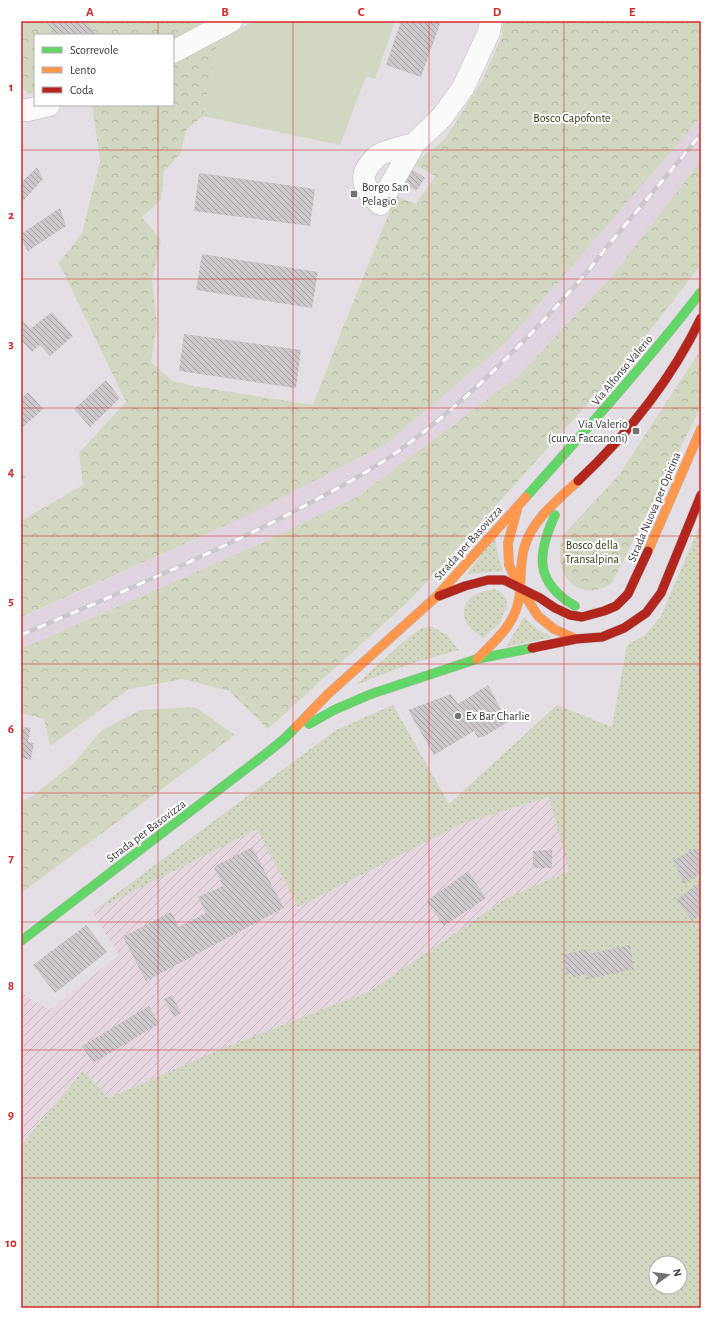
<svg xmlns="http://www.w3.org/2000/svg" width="722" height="1329" font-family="'Alegreya Sans',sans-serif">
  <defs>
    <pattern id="industrial-furrows" width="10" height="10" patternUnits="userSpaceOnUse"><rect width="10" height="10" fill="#e5d6e0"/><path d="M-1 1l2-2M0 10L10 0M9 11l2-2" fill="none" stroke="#c5b8c1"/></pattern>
    <pattern id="grass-dots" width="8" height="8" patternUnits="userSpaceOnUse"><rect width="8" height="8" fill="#d1d7c1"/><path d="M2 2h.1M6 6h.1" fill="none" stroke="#b4b9a7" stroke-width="1.8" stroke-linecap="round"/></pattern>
    <pattern id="forest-crowns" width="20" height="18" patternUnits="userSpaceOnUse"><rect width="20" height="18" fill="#d1d7c1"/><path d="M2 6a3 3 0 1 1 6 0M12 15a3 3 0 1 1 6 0" fill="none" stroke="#b4b9a7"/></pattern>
    <pattern id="building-back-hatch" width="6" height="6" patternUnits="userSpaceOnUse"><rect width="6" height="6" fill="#cbc7cb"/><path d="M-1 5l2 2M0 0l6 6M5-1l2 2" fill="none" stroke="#a6a2a6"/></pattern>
  </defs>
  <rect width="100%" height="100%" fill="#e4dfe4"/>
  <path fill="url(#industrial-furrows)" d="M 550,797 L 569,871 L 507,898 L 370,991 L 221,1049 L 109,1098 L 84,1071 L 21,1144 L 21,993 L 50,1010 L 119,955 L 92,912 L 257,829 L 298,907 L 461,824 Z"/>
  <path fill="#e0d4e0" d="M 701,117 L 701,162 L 608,281 L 517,377 L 357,497 L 253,547 L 21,649 L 21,618 L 244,517 L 386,444 L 507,340 Z"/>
  <g fill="url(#grass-dots)" fill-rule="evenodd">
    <path d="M 701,523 L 701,1308 L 21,1308 L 21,1144 L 22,1144 L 83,1071 L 109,1098 L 221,1049 L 370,991 L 507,898 L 569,871 L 549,797 L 461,824 L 298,907 L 257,829 L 92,912 L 336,730 L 393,705 L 449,804 L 557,705 L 612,727 L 627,645 L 645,635 L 661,616 ZM 656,1263 L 680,1263 L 680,1287 L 656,1287 Z"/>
    <path d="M 495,536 L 498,555 L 503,571 L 467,574 Z"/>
    <path d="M 495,589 L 502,593 L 506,599 L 507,606 L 500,623 L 483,638 C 476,633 469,628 465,620 C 464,617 464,614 464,611 C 465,595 483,591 495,589 Z"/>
    <path d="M 524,617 L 538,630 L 552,637 L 506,647 Z"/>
    <path d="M 431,626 L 447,635 L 459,650 L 407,665 L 356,685 L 403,642 L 420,629 Z"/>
  </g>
  <g fill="url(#forest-crowns)">
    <path d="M 21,21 L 205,21 L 173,39 L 173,35 L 35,35 L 35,92 L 30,94 L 21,88 Z"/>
    <path d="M 503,21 L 701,21 L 701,117 L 507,341 L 386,444 L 244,517 L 21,617 L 21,521 L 83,485 L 79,453 L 126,402 L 59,263 L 82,233 L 100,161 L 92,105 L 173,105 L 173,64 L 218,42 L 203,116 L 187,129 L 180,154 L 164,171 L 161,200 L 142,217 L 161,240 L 152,281 L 157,323 L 151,362 L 172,381 L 193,386 L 313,405 L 340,335 L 396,196 L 416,204 L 435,176 L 416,165 L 421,158 L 445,139 L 482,81 L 502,36 Z"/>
    <path d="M 701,161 L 701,265 L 622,366 L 411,599 L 268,729 L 229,691 L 183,679 L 129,689 L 50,746 L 44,719 L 21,713 L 21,649 L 253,547 L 357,497 L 517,377 L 608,281 Z"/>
    <path d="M 701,349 L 701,407 L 612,583 C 583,603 556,580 560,547 C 560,543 562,539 563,535 L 619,475 Z"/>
    <path d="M 195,707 L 235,735 L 21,893 L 21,801 L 31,797 L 74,763 L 101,731 L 140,710 Z"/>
  </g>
  <path fill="#d1d7c1" d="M 253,21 L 395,21 L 375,79 L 366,76 L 340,145 L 203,116 L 218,42 Z"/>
  <g fill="url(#building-back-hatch)">
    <path d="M 46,21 L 86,21 L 96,35 L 56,35 Z"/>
    <path d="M 401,21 L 441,21 L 421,77 L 386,65 Z"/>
    <path d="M 37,167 L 43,179 L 21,203 L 21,183 Z"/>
    <path d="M 412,169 L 425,178 L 416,191 L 403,182 Z"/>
    <path d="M 199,173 L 315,189 L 310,226 L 194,211 Z"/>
    <path d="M 60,208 L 66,226 L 28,251 L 21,240 L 21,234 Z"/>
    <path d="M 202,254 L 318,272 L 312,308 L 196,290 Z"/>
    <path d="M 52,312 L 73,336 L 50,356 L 40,345 L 32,352 L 21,340 L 21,318 L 30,329 Z"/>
    <path d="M 184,334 L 301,350 L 296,388 L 179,371 Z"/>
    <path d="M 106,380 L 120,398 L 90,427 L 74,409 Z"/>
    <path d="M 28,392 L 43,409 L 21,429 L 21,399 Z"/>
    <path d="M 21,472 L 26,478 L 21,479 Z"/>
    <path d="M 488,685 L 508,722 L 485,736 L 478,738 L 474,731 L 434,755 L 408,710 L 451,694 L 458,704 Z"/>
    <path d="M 21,727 L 31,728 L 28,742 L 34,743 L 31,760 L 21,758 Z"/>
    <path d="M 252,847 L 284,908 L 146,981 L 123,937 L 171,912 L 179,927 L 206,913 L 198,897 L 223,886 L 214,867 Z"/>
    <path d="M 696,848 L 701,855 L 701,873 L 684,884 L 674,860 Z"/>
    <path d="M 552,850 L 552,868 L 533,868 L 533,851 Z"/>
    <path d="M 468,871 L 486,898 L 444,926 L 427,901 Z"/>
    <path d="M 700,883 L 701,884 L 701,915 L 692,921 L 677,899 Z"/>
    <path d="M 86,925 L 107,952 L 55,993 L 33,965 Z"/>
    <path d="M 630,945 L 634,969 L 588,979 L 586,974 L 574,977 L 572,974 L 567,974 L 563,955 L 587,949 L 589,954 Z"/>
    <path d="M 172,995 L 181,1013 L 174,1017 L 164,999 Z"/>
    <path d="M 149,1006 L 159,1024 L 93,1063 L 82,1046 Z"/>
  </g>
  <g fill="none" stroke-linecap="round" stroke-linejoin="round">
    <defs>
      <g id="street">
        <path d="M 173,52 L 231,21"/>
        <path d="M 21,110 L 28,110 L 49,105"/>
        <path d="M 414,144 C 402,147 392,149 381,154 C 377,156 374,159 372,162 C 356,178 367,192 380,204 L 414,144 L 442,117 L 463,88 L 489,32 L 491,21"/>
      </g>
      <g id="fast">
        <path d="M 526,497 C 586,430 646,363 701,292"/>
        <path d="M 555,515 C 537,554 534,582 575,606"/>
        <path d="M 309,724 L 334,710 L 371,694 L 477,659 L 532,648"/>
        <path d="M 21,941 L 268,752 L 284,739 L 296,727"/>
      </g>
      <g id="slow">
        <path d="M 517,510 L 508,543 L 509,565 L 520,588 L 538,616 L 554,629 L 576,639"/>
        <path d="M 648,551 L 701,429"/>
        <path d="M 477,659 C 498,638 518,622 520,591 C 521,576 520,560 525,545 C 534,518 558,500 578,481"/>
        <path d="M 296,727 L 328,694 L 436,597 L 526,497"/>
      </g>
      <g id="jam">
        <path d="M 578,481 C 628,434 671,380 701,318"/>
        <path d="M 439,596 L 465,586 L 488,580 L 504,580 L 540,598 L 555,608 L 570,615 L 582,617 L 604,611 L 616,606 L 628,594 L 648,551"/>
        <path d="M 532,648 L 576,639 L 602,637 L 624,628 L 646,613 L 661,593 L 701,495"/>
      </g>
    </defs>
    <use href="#street" stroke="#bbb7bb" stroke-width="23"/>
    <use href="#fast" stroke="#bbb7bb" stroke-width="10"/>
    <use href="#slow" stroke="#bbb7bb" stroke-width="10"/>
    <use href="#jam" stroke="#bbb7bb" stroke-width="10"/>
    <use href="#street" stroke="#fbfafb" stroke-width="22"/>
    <use href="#fast" stroke="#63d668" stroke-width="9"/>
    <use href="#slow" stroke="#ff974d" stroke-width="9"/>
    <use href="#jam" stroke="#b3261e" stroke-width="9"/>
    <defs>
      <path id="rail" d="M 21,635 C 108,598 196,561 281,518 C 321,497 364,476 401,449 C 470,399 532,335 588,271 C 599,257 609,244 621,230 C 647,199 674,167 701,134"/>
    </defs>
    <use href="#rail" stroke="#cac8ca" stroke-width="4.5"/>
    <use href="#rail" stroke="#fff" stroke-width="3" stroke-dasharray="9" stroke-linecap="butt"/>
  </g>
  <path fill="none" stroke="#d62828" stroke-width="1" stroke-opacity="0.55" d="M 158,21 L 158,35M 293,21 L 293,1308M 429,21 L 429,1308M 564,21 L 564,1308M 158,105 L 158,1308M 21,150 L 701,150M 21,279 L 701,279M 21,408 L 701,408M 21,536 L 701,536M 21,664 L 701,664M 21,793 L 701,793M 21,922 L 701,922M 21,1050 L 701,1050M 21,1178 L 701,1178"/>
  <g fill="#767176" stroke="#fff" stroke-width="1.5">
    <rect x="350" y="190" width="8" height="8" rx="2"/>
    <rect x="632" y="427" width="8" height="8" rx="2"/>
    <circle cx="458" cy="716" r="4"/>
  </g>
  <g text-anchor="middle" stroke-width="4" stroke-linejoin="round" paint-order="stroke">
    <g font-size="12" fill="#2f3b0a" stroke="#fff">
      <text x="572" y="122">Bosco Capofonte</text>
      <text x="592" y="549">Bosco della<tspan x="592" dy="14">Transalpina</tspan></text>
    </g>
    <g font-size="12" fill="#3a363a" stroke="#fff" text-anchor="start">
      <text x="362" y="191">Borgo San<tspan x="362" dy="14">Pelagio</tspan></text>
      <text x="628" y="428" text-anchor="end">Via Valerio<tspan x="628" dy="14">(curva Faccanoni)</tspan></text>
      <text x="466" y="720">Ex Bar Charlie</text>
    </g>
    <g font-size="12" fill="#3a363a" stroke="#fff">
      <text transform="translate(622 370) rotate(-50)" y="4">Via Alfonso Valerio</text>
      <text transform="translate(654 507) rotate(-67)" y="4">Strada Nuova per Opicina</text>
      <text transform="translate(468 543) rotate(-48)" y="4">Strada per Basovizza</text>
      <text transform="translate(146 831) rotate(-37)" y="4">Strada per Basovizza</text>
    </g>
  </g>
  <rect width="722" height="1329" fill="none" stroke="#ffffff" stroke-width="44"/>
  <rect x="34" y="34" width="140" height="72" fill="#ffffff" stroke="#b0afb0"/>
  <rect x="42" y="47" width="20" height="6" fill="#63d668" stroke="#b0afb0"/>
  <text x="70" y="54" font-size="12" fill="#3a363a">Scorrevole</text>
  <rect x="42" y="67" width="20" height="6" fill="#ff974d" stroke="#b0afb0"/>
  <text x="70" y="74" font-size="12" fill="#3a363a">Lento</text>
  <rect x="42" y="87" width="20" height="6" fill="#b3261e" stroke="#b0afb0"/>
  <text x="70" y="94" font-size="12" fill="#3a363a">Coda</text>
  <g transform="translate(668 1275) rotate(76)"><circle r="19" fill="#ffffff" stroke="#b0afb0"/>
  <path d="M0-3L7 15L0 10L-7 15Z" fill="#767176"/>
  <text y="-6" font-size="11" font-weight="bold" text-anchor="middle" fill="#3a363a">N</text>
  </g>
  <rect x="22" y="22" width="678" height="1285" fill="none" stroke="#d62828" stroke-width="1.5"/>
  <g font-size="13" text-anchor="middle" font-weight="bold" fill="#d62828">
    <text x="90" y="16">A</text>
    <text x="225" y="16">B</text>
    <text x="361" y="16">C</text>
    <text x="497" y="16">D</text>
    <text x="632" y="16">E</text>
    <text x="11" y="91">1</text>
    <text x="11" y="219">2</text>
    <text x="11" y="348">3</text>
    <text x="11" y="476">4</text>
    <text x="11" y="605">5</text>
    <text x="11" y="733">6</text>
    <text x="11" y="862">7</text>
    <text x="11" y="990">8</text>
    <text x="11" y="1119">9</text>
    <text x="11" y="1247">10</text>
  </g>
</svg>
